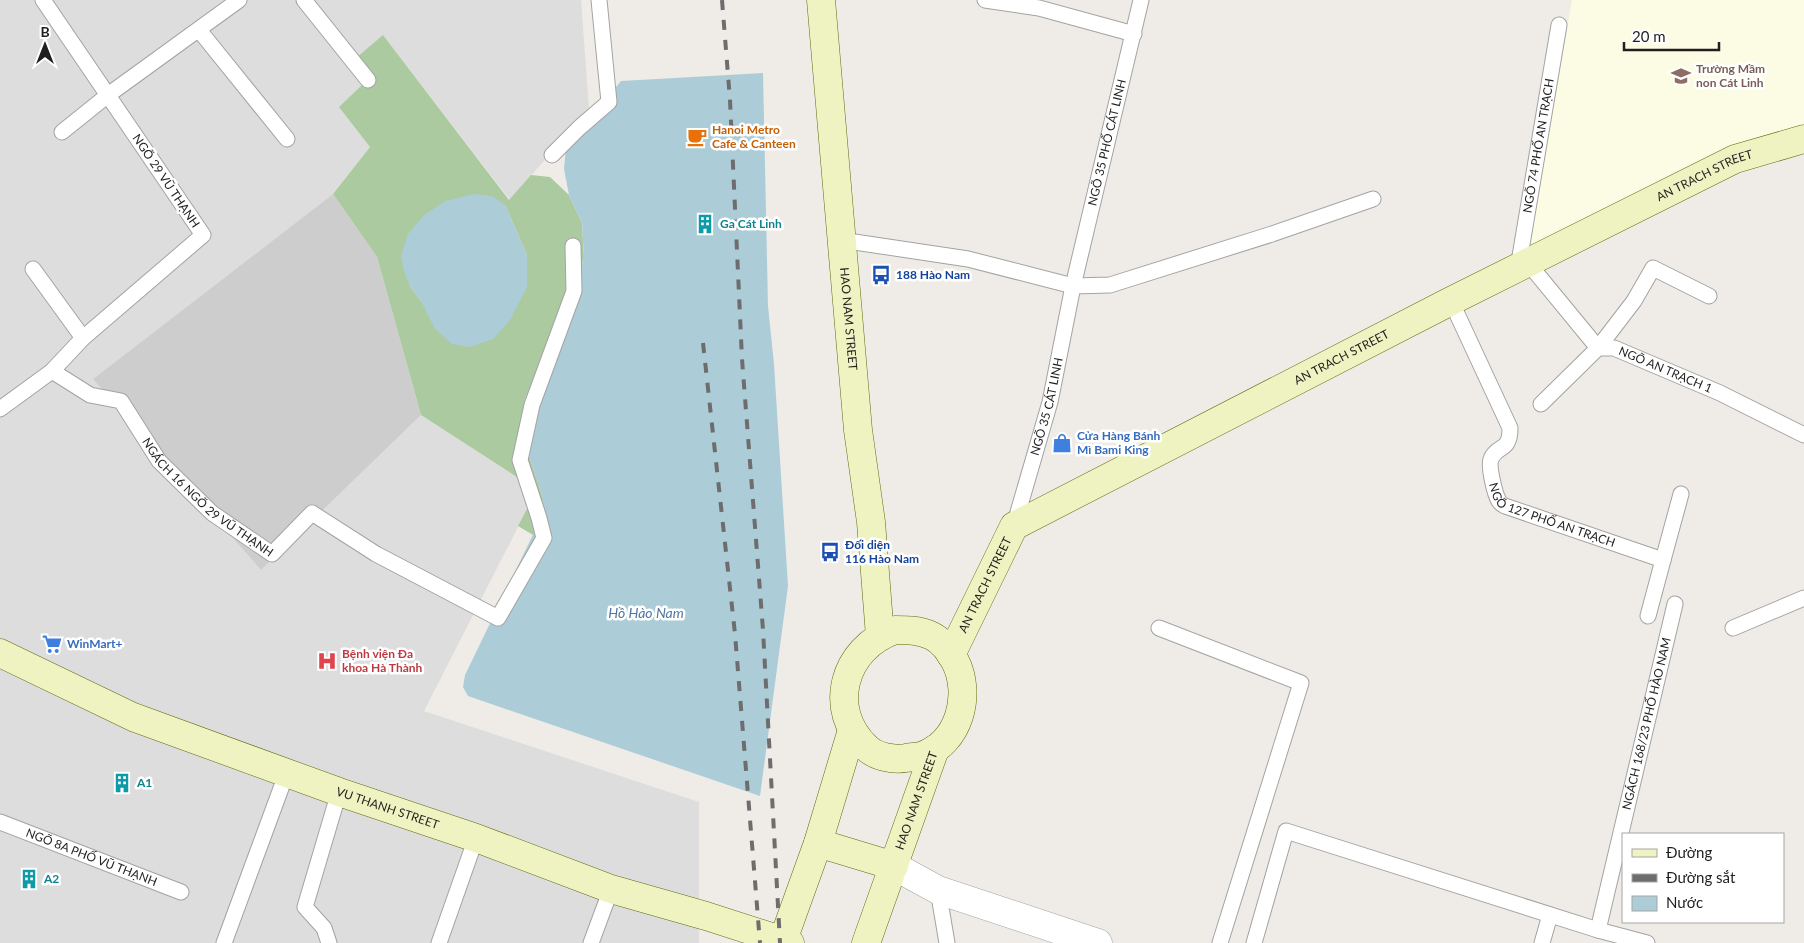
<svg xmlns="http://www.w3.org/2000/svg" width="1804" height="943" font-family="Lato,sans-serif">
  <rect width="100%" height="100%" fill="#efece7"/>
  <path fill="#ddd" d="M 0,0 L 581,0 L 589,109 L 510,200 L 383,35 L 362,85 L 340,107 L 370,147 L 333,194 L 93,379 L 261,570 L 421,415 L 537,490 L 424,711 L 699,802 L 699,943 L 0,943 Z"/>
  <path fill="#fbfce3" d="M 1572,0 L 1804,0 L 1804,131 L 1529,250 Z"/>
  <path fill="#cdcdcd" d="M 333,194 L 377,257 L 421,415 L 261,570 L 93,379 Z"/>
  <path fill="#abcaa0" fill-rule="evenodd" d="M 383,35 L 509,200 L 531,175 L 550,177 L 569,195 L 582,223 L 584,258 L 569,299 L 525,398 L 521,420 L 524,440 L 543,498 L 542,516 L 533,535 L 518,526 L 537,490 L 421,415 L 377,257 L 333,194 L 370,147 L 339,107 L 362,85 L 349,64 ZM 505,205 L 527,255 L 421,301 L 410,286 Z"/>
  <g fill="#accdd8">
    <path d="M 763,73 L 768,306 L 774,364 L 788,586 L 760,796 L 468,696 L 463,687 L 465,675 L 542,516 L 543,498 L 524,440 L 521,420 L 525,398 L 569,299 L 584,258 L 582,223 L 569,195 L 564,169 L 566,148 L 621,81 Z"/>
    <path d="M 475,194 L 492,196 L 505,205 L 527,255 L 527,287 L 510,320 L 493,339 L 470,347 L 452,344 L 435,329 L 421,301 L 410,286 L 404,271 L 401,256 L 408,234 L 423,216 L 445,201 Z"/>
  </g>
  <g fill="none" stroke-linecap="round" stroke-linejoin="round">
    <defs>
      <g id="lane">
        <path d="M 304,0 L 368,80"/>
        <path d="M 985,0 L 1039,8 L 1134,34"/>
        <path d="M 199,30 L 287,139"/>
        <path d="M 62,132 L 108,95 L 239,0"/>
        <path d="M 552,155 L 579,128 L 609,102 L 599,0"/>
        <path d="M 841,240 L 968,259 L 1073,286 L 1110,285 L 1272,234 L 1373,199"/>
        <path id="s1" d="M 1528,263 L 1598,348 L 1614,348 L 1720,393 L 1804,435"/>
        <path id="s2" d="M 1518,268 L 1559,25"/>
        <path d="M 33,269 L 83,338"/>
        <path id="s3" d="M 1451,301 L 1510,428 C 1510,453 1497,444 1491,459 C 1488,466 1495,495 1499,501 C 1500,503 1503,505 1505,506 L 1663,560 L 1648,616"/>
        <path id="s4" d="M 52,371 L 90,395 L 121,401 L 159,461 L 212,513 L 272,554 L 312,513 L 376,554 L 498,618 L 544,538 L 539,518 L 520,460 L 532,405 L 574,291 L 573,246"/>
        <path d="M 1541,404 L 1598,348 L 1634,301 L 1653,268 L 1709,296"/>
        <path d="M 0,409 L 52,371 L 83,338 L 203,235 L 43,0"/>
        <path id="s5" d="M 1014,526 L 1050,402 L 1073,286 L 1141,0"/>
        <path d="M 1663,560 L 1681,494"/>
        <path d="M 1159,628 L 1301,683 L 1220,943"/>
        <path d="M 1733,628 L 1804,598"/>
        <path id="s6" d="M 0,822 L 181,892"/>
        <path d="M 938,890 L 947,943"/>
        <path id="s7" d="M 1598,930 L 1675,604"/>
        <path d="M 224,943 L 287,772"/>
        <path d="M 329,943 L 324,928 L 305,907 L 339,792"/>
        <path d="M 439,943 L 476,838"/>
        <path d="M 591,943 L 611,889"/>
        <path d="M 1254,943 L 1286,831 L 1598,930 L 1647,943"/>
        <path d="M 1542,943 L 1550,915"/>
      </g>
      <path id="street" d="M 894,866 L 938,890 L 1098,943"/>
      <g id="secondary">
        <path id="s8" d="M 821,0 L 858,430 L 871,522 L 880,636"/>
        <path d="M 895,630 C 908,630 920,630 932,636 C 942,641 950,652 955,661 C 972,694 960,743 921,756 C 917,757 911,757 906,758 C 894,760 876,757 867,748 C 826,710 843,648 895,630 Z"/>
        <path id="s9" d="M 0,653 L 133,717 L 339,792 L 476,838 L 611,889 L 706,916 L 790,943"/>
        <path id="s10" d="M 951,655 L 1014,526 L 1451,301 L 1735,159 L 1804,139"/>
        <path d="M 818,843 L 894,866"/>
        <path d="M 782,943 L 818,843 L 852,730"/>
        <path id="s11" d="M 866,943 L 935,749"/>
      </g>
    </defs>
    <use href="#lane" stroke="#a3a3a3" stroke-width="17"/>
    <use href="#street" stroke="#a3a3a3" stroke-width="29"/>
    <use href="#secondary" stroke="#606c11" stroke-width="29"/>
    <use href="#lane" stroke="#fff" stroke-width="15"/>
    <use href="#street" stroke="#fff" stroke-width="28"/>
    <use href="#secondary" stroke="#eff3c1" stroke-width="28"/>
    <g stroke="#6d6d6d" stroke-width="4" stroke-dasharray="10 10" stroke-linecap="butt">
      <path d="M 722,0 L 730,100 L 742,359 L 763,630 L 780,943"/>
      <path d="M 703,343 L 735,634 L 760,943"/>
    </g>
  </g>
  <defs>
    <symbol id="school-bare" viewBox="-9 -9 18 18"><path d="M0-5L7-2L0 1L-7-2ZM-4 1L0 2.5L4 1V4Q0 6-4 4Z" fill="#8d6e63" stroke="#fff" stroke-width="2.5" paint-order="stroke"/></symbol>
    <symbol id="cafe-bare" viewBox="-9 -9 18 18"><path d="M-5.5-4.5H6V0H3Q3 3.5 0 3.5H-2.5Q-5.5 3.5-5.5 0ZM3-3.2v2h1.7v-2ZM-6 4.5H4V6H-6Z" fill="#e8710a" stroke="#fff" stroke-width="2.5" paint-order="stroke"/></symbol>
    <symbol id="building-bare" viewBox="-9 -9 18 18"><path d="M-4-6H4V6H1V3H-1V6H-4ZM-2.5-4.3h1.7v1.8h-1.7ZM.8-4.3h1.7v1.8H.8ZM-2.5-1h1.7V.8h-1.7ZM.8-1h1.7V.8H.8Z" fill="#0f9aa8" stroke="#fff" stroke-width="2.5" paint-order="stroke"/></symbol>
    <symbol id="bus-bare" viewBox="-9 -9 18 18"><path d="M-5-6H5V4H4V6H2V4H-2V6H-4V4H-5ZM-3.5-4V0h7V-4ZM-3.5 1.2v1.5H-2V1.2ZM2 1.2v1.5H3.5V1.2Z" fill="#1a4fb4" stroke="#fff" stroke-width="2.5" paint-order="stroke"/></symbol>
    <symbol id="shop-bare" viewBox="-9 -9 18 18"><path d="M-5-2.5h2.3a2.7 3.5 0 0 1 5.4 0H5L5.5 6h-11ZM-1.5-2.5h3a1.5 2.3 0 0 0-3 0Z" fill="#3f7fe0" stroke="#fff" stroke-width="2.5" paint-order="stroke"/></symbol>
    <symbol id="supermarket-bare" viewBox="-9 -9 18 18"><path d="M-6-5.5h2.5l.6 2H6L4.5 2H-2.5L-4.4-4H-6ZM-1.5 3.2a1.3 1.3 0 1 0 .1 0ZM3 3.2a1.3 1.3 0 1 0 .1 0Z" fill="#3f7fe0" stroke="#fff" stroke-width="2.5" paint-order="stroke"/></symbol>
    <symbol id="hospital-bare" viewBox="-9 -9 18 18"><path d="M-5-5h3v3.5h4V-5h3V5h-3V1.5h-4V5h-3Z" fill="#e0444e" stroke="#fff" stroke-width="2.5" paint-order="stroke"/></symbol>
  </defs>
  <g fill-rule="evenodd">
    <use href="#school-bare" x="1667" y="62" width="28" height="28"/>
    <use href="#cafe-bare" x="683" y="123" width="28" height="28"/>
    <use href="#building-bare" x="691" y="210" width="28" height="28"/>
    <use href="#bus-bare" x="867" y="261" width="28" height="28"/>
    <use href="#shop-bare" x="1048" y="429" width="28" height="28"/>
    <use href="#bus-bare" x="816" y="538" width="28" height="28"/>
    <use href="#supermarket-bare" x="38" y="630" width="28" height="28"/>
    <use href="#hospital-bare" x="313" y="647" width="28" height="28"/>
    <use href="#building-bare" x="108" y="769" width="28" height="28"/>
    <use href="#building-bare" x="15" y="865" width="28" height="28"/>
  </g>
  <g text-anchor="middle" stroke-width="5" stroke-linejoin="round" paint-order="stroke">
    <g font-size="12" font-weight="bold" fill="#785e54" stroke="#fff" text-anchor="start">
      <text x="1696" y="73">Trường Mầm<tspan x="1696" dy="14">non Cát Linh</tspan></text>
    </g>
    <g font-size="12" font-weight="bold" fill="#c56008" stroke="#fff" text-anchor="start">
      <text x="712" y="134">Hanoi Metro<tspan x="712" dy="14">Cafe &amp; Canteen</tspan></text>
    </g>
    <g font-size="12" fill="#1f1f1f" stroke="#fff">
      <text dy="4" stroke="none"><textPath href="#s5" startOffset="395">NGÕ 35 PHỐ CÁT LINH</textPath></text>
      <text dy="4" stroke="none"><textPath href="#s2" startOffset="124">NGÕ 74 PHỐ AN TRẠCH</textPath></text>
      <text dy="4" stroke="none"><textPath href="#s10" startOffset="918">AN TRACH STREET</textPath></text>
      <text transform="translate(166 181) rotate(56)" y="4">NGÕ 29 VŨ THẠNH</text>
      <text dy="4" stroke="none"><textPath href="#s8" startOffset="320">HAO NAM STREET</textPath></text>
      <text dy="4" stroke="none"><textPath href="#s10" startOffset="512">AN TRACH STREET</textPath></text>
      <text dy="4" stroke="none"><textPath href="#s1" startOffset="182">NGÕ AN TRẠCH 1</textPath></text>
      <text dy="4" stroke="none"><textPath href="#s5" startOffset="124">NGÕ 35 CÁT LINH</textPath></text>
      <text dy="4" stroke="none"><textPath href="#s4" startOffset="208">NGÁCH 16 NGÕ 29 VŨ THẠNH</textPath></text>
      <text dy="4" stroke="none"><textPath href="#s3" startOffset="274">NGÕ 127 PHỐ AN TRẠCH</textPath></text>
      <text dy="4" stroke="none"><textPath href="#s10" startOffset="78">AN TRACH STREET</textPath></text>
      <text dy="4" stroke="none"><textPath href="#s7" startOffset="212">NGÁCH 168/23 PHỐ HÀO NAM</textPath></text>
      <text dy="4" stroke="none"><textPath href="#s11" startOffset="151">HAO NAM STREET</textPath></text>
      <text dy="4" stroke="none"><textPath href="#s9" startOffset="418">VU THANH STREET</textPath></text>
      <text dy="4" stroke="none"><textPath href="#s6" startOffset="98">NGÕ 8A PHỐ VŨ THẠNH</textPath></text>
    </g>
    <g font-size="12" font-weight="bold" fill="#0d838f" stroke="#fff" text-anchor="start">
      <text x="720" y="228">Ga Cát Linh</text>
      <text x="137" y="787">A1</text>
      <text x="44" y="883">A2</text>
    </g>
    <g font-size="12" font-weight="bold" fill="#164399" stroke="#fff" text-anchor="start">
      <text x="896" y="279">188 Hào Nam</text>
      <text x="845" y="549">Đối diện<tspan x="845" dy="14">116 Hào Nam</tspan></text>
    </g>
    <g font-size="12" font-weight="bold" fill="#366cbe" stroke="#fff" text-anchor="start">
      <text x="1077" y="440">Cửa Hàng Bánh<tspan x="1077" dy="14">Mì Bami King</tspan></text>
      <text x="67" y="648">WinMart+</text>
    </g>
    <g font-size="12" font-weight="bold" fill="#be3a42" stroke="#fff" text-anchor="start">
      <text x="342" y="658">Bệnh viện Đa<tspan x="342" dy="14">khoa Hà Thành</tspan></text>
    </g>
    <g font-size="14" font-style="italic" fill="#53779e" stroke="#fff">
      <text x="646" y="618">Hồ Hào Nam</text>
    </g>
  </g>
  <rect x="1622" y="833" width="162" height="90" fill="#ffffff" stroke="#a5a5a5"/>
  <rect x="1632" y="849" width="25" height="8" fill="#eff3c1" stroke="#a5a5a5"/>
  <text x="1666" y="858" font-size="15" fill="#1f1f1f">Đường</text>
  <rect x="1632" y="874" width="25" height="8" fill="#6d6d6d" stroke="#a5a5a5"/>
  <text x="1666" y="883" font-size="15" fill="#1f1f1f">Đường sắt</text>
  <rect x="1632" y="896" width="25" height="15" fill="#accdd8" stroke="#a5a5a5"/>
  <text x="1666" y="908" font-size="15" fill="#1f1f1f">Nước</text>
  <g transform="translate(45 45)" stroke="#ffffff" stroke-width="4" paint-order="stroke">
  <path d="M0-4L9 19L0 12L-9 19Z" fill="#1f1f1f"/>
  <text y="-8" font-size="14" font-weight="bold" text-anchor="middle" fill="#1f1f1f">B</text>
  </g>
  <path d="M1624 42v8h95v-8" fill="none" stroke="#1f1f1f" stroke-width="2.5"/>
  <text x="1632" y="42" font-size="15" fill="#1f1f1f" stroke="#ffffff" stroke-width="4" paint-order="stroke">20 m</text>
</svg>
